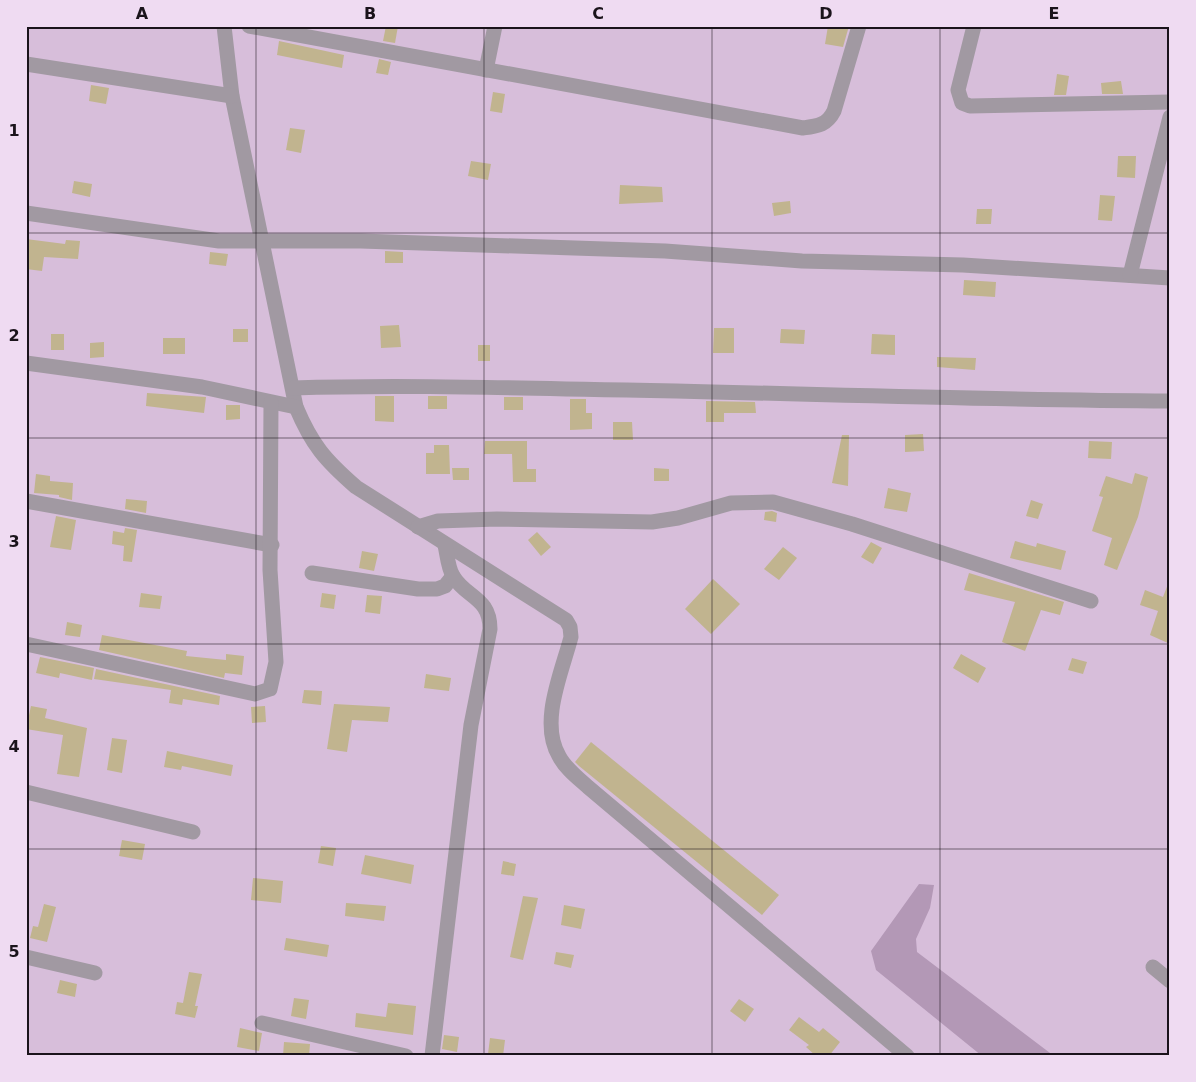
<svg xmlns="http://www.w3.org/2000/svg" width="1196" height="1082" font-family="'DejaVu Sans',sans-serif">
  <rect width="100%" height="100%" fill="#efdbf2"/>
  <rect fill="#d7beda" x="26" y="26" width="1144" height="1030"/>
  <path fill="#b398b6" d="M 919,884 L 934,885 L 930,908 L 916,939 L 917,952 L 1054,1056 L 982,1056 L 876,970 L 871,951 Z"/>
  <g fill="#c1b48f">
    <path d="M 386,26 L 398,26 L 395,43 L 383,41 Z"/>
    <path d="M 828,26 L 849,26 L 843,47 L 825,44 Z"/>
    <path d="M 279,41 L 344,55 L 342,68 L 277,55 Z"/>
    <path d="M 379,59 L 391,62 L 388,75 L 376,73 Z"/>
    <path d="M 1057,74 L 1069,76 L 1066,95 L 1054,95 Z"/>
    <path d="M 1121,81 L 1123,94 L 1102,94 L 1101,83 Z"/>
    <path d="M 91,85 L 109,88 L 106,104 L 89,101 Z"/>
    <path d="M 493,92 L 505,94 L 502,113 L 490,111 Z"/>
    <path d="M 290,128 L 305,130 L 301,153 L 286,150 Z"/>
    <path d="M 1118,156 L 1136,156 L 1135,178 L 1117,177 Z"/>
    <path d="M 471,161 L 491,164 L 488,180 L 468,176 Z"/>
    <path d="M 74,181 L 92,184 L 90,197 L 72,193 Z"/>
    <path d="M 620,185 L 662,187 L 663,202 L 619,204 Z"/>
    <path d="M 1100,195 L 1115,196 L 1112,221 L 1098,220 Z"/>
    <path d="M 790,201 L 791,213 L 774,216 L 772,203 Z"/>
    <path d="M 977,209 L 992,209 L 991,224 L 976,224 Z"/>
    <path d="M 26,239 L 65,244 L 66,240 L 80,241 L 78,259 L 44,257 L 42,271 L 26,269 Z"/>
    <path d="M 385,251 L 403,252 L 403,263 L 385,263 Z"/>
    <path d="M 210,252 L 228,254 L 226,266 L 209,264 Z"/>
    <path d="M 964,280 L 996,282 L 995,297 L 963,295 Z"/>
    <path d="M 399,325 L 401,347 L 381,348 L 380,326 Z"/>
    <path d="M 714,328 L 734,328 L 734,353 L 713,353 Z"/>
    <rect x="233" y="329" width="15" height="13"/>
    <path d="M 781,329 L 805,330 L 804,344 L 780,343 Z"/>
    <rect x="51" y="334" width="13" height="16"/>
    <path d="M 872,334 L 895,335 L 895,355 L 871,354 Z"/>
    <rect x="163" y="338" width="22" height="16"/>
    <path d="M 104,342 L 104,357 L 90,358 L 90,343 Z"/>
    <rect x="478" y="345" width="12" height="16"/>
    <path d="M 937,357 L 976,358 L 975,370 L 937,367 Z"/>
    <path d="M 147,393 L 206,397 L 204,413 L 146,406 Z"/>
    <path d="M 375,396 L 394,396 L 394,422 L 375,421 Z"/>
    <rect x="428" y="396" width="19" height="13"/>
    <rect x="504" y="397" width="19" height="13"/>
    <path d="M 570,399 L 586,399 L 586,413 L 592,413 L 592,429 L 570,430 Z"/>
    <path d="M 706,401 L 755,402 L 756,413 L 724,413 L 724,422 L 706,422 Z"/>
    <path d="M 226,405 L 240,405 L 240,419 L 226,420 Z"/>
    <path d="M 613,422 L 632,422 L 633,440 L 613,440 Z"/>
    <path d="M 923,434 L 924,451 L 905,452 L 905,435 Z"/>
    <path d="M 842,435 L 849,435 L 848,486 L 832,483 Z"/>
    <path d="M 485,441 L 527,441 L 527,469 L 536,469 L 536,482 L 513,482 L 512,454 L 484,454 Z"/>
    <path d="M 1089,441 L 1112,442 L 1111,459 L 1088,458 Z"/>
    <path d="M 434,445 L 449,445 L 450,474 L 426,474 L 426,453 L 434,453 Z"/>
    <path d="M 452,468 L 469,468 L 469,480 L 453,480 Z"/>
    <path d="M 654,468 L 669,469 L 669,481 L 654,481 Z"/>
    <path d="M 1135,473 L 1148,477 L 1138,517 L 1117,570 L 1104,565 L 1112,538 L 1092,531 L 1103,497 L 1099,496 L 1106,476 L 1132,484 Z"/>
    <path d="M 36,474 L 50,476 L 50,481 L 73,483 L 72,500 L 59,497 L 59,495 L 34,493 Z"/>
    <path d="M 888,488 L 911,493 L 907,512 L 884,508 Z"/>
    <path d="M 126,499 L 147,501 L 146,513 L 125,509 Z"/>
    <path d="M 1031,500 L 1043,504 L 1038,519 L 1026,516 Z"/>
    <path d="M 772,511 L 777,513 L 776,522 L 764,520 L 765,512 Z"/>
    <path d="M 56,516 L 76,520 L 71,550 L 50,547 Z"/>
    <path d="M 125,528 L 137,530 L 132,562 L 123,561 L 124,546 L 112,544 L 113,531 L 124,533 Z"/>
    <path d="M 537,532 L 551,547 L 541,556 L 528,540 Z"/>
    <path d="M 1015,541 L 1036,547 L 1037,543 L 1066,551 L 1061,570 L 1010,558 Z"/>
    <path d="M 871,542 L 882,548 L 873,564 L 861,557 Z"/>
    <path d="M 783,547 L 797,558 L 779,580 L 764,569 Z"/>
    <path d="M 362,551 L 378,554 L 374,571 L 359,568 Z"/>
    <path d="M 969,573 L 1064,602 L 1060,615 L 1041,610 L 1025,651 L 1002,642 L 1015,602 L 964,590 Z"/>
    <path d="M 713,579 L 740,604 L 711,634 L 685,609 Z"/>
    <path d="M 1168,584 L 1170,584 L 1170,644 L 1150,635 L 1158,611 L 1140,605 L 1145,590 L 1163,597 Z"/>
    <path d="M 141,593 L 162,596 L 160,609 L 139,607 Z"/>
    <path d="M 322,593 L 336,595 L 334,609 L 320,607 Z"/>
    <path d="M 367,595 L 382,596 L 380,614 L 365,612 Z"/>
    <path d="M 67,622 L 82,625 L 80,637 L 65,635 Z"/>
    <path d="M 102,635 L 187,651 L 186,656 L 226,660 L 226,654 L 244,656 L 242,675 L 225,673 L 224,678 L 99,650 Z"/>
    <path d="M 961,654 L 986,668 L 978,683 L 953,668 Z"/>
    <path d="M 40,657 L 94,668 L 92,680 L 60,673 L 59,678 L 36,673 Z"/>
    <path d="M 1072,658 L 1087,662 L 1083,674 L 1068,670 Z"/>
    <path d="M 96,669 L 220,696 L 219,705 L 183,699 L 182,705 L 169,703 L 171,690 L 94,679 Z"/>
    <path d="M 426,674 L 451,678 L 449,691 L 424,688 Z"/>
    <path d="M 304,690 L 322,691 L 321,705 L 302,703 Z"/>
    <path d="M 334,704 L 390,707 L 388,722 L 352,720 L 347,752 L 327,749 Z"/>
    <path d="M 31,706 L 47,709 L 45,718 L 87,728 L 79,777 L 57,774 L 63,735 L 26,729 Z"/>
    <path d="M 265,706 L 266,722 L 252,723 L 251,707 Z"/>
    <path d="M 112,738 L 127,740 L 122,773 L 107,770 Z"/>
    <path d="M 591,742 L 779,895 L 762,915 L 579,766 L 575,762 Z"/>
    <path d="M 167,751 L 233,765 L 231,776 L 182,766 L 181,770 L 164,767 Z"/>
    <path d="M 122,840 L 145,844 L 142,860 L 119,856 Z"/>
    <path d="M 321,846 L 336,848 L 333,866 L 318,863 Z"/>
    <path d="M 365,855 L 414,865 L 411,884 L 361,874 Z"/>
    <path d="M 503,861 L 516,864 L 514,876 L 501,874 Z"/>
    <path d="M 253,878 L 283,881 L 281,903 L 251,900 Z"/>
    <path d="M 523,896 L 538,898 L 523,960 L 510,957 Z"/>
    <path d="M 346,903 L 386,906 L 384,921 L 345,916 Z"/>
    <path d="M 44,904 L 56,907 L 47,942 L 30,938 L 33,926 L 38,927 Z"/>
    <path d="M 564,905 L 585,909 L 581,929 L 561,925 Z"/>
    <path d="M 286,938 L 329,945 L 327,957 L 284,950 Z"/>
    <path d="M 556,952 L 574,955 L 571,968 L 554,964 Z"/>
    <path d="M 189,972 L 202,974 L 195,1006 L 198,1006 L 195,1018 L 175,1014 L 177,1002 L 183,1003 Z"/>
    <path d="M 60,980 L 77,984 L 75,997 L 57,993 Z"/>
    <path d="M 294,998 L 309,1000 L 306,1019 L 291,1016 Z"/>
    <path d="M 739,999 L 754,1009 L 745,1022 L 730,1011 Z"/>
    <path d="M 388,1003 L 416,1006 L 413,1035 L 355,1027 L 356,1013 L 386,1017 Z"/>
    <path d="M 799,1017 L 819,1032 L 823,1028 L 840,1042 L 829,1056 L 816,1056 L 806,1047 L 809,1045 L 789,1030 Z"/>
    <path d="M 240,1028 L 262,1033 L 259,1051 L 237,1047 Z"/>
    <path d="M 444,1035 L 459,1037 L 457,1052 L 442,1049 Z"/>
    <path d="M 490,1038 L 505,1040 L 503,1056 L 488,1054 Z"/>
    <path d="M 284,1042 L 310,1044 L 309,1056 L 283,1056 Z"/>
  </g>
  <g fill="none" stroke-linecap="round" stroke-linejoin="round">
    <g stroke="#a199a2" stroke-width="15">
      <path d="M 224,26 L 232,96 L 296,407 C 312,445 325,460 356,487 L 566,620 L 570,627 L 571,637 C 562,672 539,722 559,756 C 565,768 578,778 588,787 L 907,1056"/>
      <path d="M 249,26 L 803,128 C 818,126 827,125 834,111 L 859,26"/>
      <path d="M 974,26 L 958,90 L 962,103 L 970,106 L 1170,102"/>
      <path d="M 26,64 L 232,96"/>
      <path d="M 486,70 L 495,26"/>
      <path d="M 26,213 L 219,241 L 361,241 L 665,251 L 802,261 L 963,265 L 1170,278"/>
      <path d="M 1130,275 L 1170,117"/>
      <path d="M 26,363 L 202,387 L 296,407"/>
      <path d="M 293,388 C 384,385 475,387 566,389 C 767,392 968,400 1170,401"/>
      <path d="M 26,501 L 272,545"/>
      <path d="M 418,527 L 438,521 L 497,519 L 652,522 L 678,518 L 731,503 L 773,502 L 852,524 L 1091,601"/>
      <path d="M 312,573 L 418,589 L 437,589 L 445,586 L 453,576"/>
      <path d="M 26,644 L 255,694 L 270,689 L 276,662 L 270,570 L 271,403"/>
      <path d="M 26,792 L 193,832"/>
      <path d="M 26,957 L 95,973"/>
      <path d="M 1153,967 L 1170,981"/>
      <path d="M 262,1023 L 406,1056"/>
      <path d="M 432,1056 L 471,725 L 490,629 C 490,597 466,598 453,576 C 448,568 447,554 445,545"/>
    </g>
  </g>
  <path fill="none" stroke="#1a131b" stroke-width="1" stroke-opacity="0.55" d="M 256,26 L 256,1056M 484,26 L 484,1056M 712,26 L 712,1056M 940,26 L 940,1056M 26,233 L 1170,233M 26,438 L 1170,438M 26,644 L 1170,644M 26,849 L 1170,849"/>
  <rect width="1196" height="1082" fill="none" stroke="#efdbf2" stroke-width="55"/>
  <rect x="28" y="28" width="1140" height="1026" fill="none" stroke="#1a131b" stroke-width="2"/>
  <g font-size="16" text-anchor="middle" font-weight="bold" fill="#1a131b">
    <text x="142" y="19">A</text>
    <text x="370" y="19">B</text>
    <text x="598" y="19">C</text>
    <text x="826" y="19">D</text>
    <text x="1054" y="19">E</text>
    <text x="14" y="136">1</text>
    <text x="14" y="341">2</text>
    <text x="14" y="547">3</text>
    <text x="14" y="752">4</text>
    <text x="14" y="957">5</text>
  </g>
</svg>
